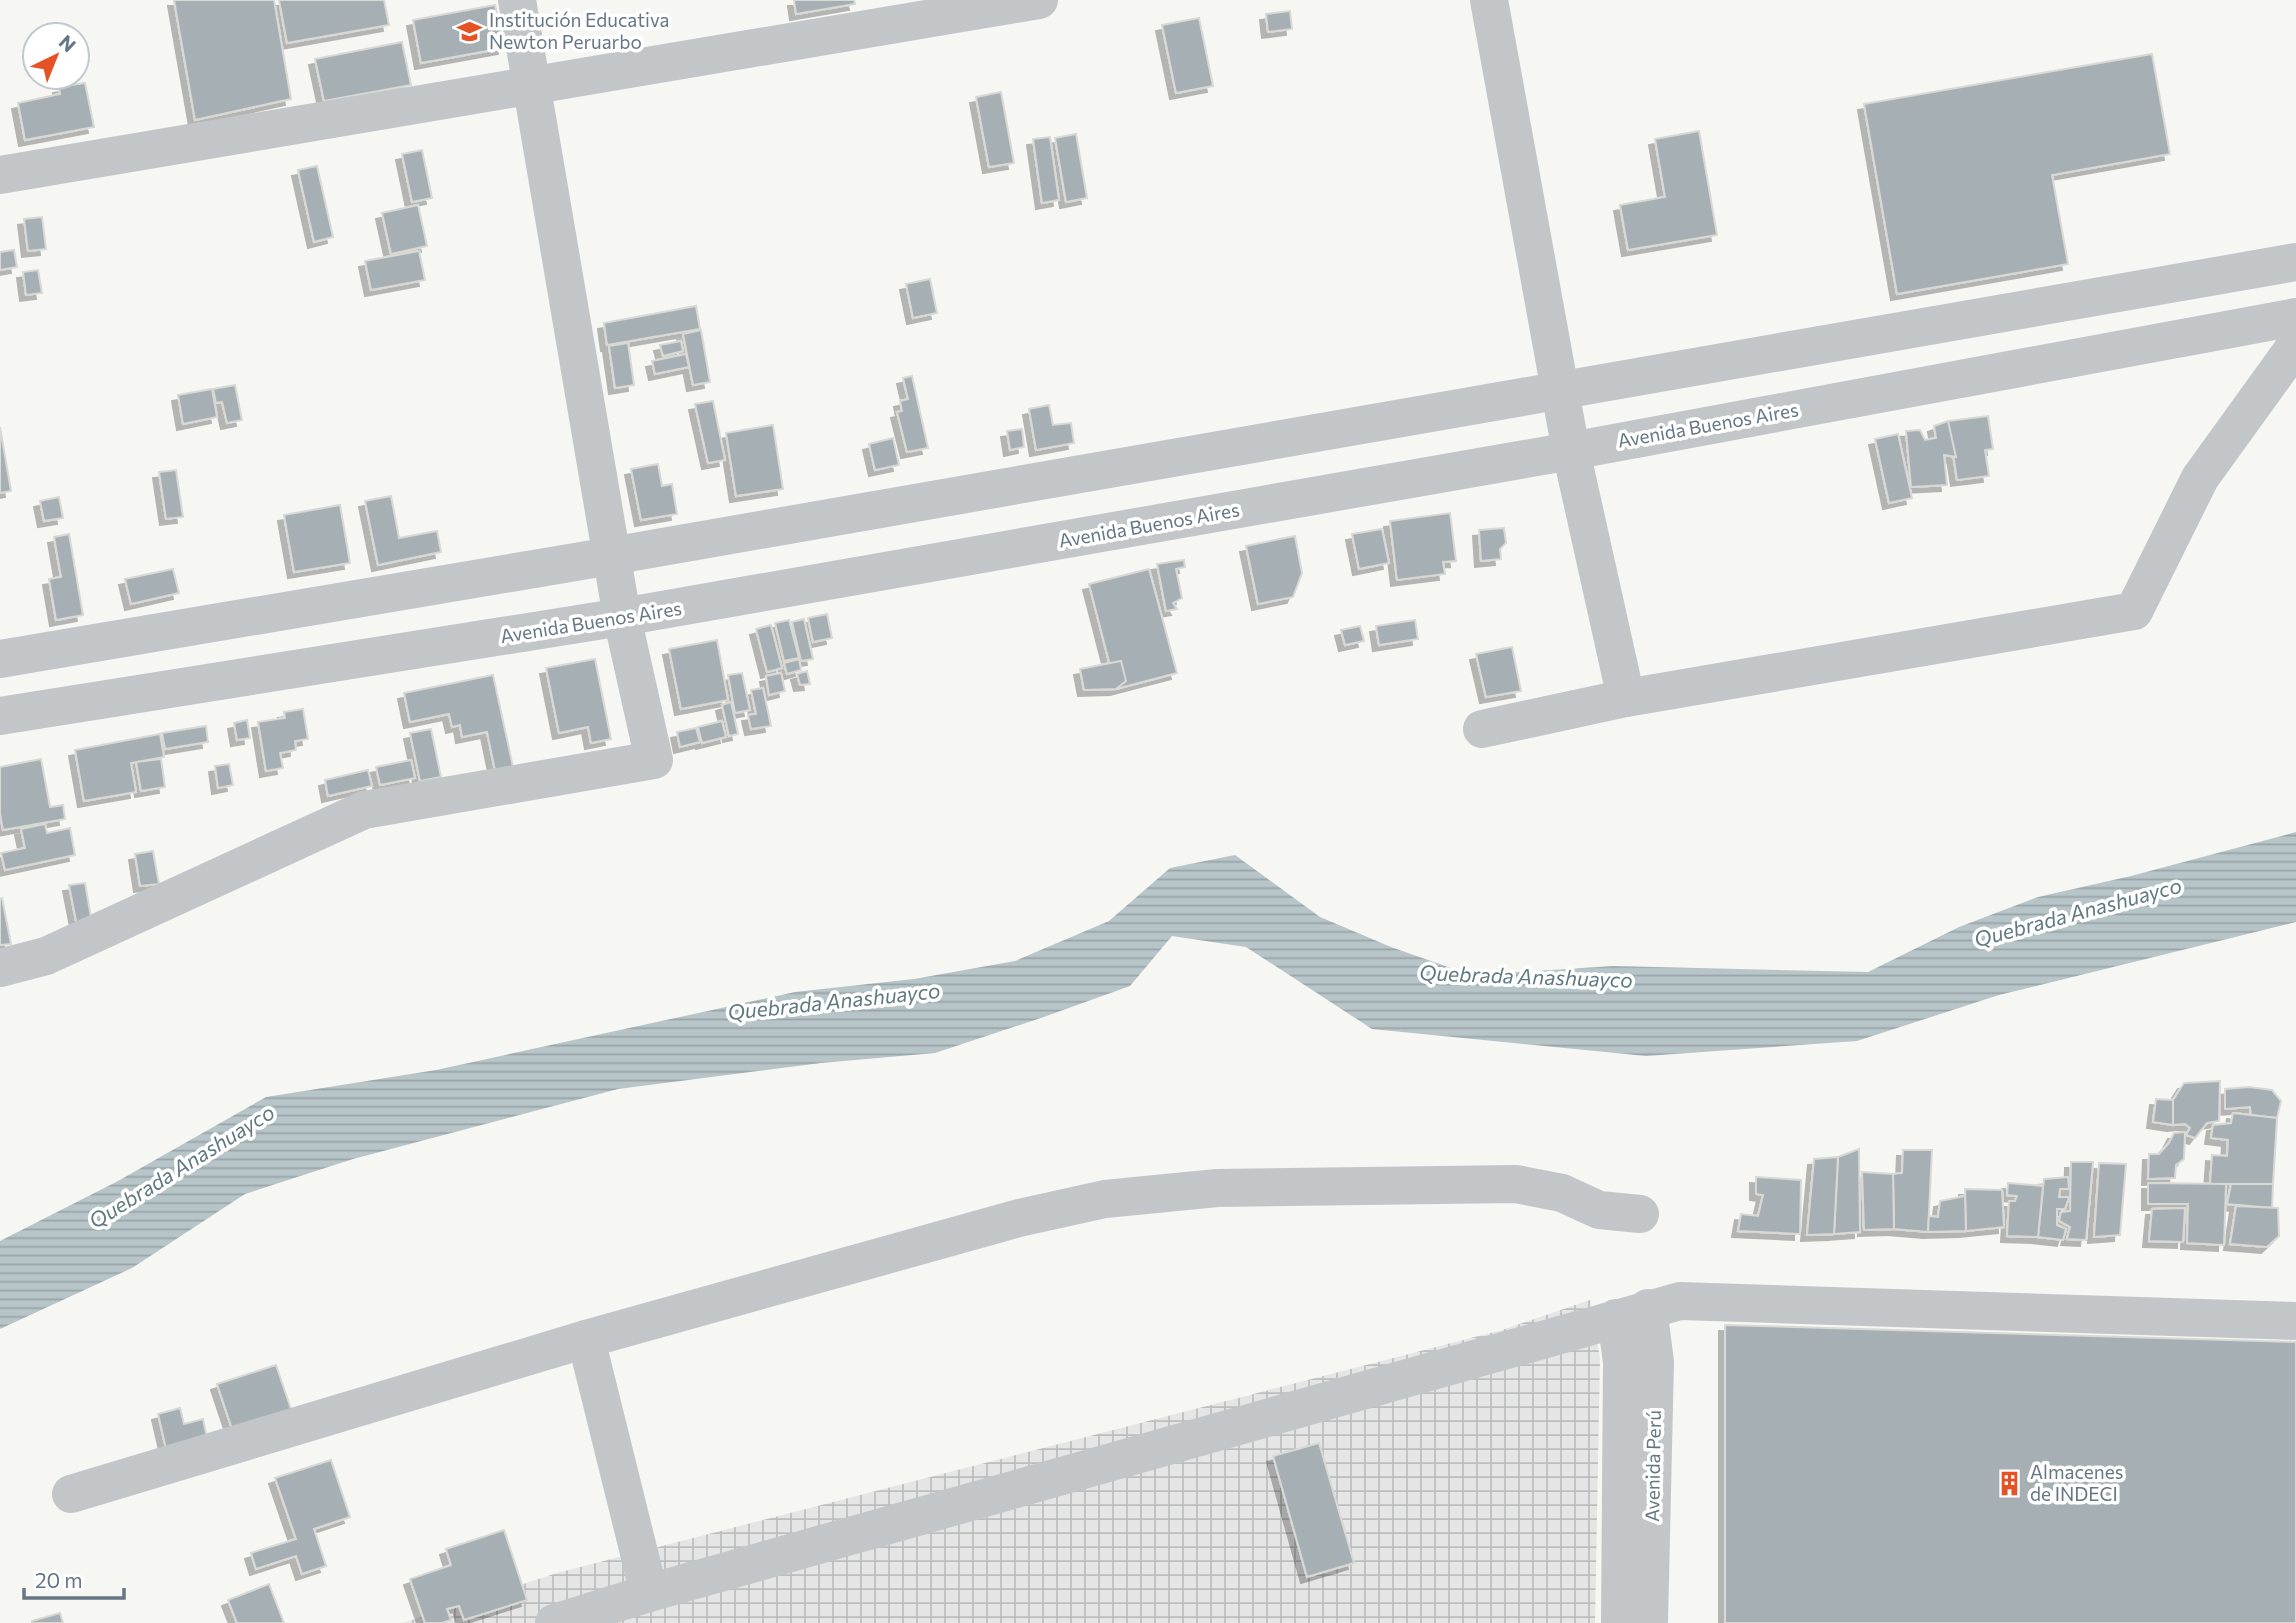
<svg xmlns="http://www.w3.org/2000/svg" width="2296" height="1623" font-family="Commissioner,sans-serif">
  <defs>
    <pattern id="industrial-grid" width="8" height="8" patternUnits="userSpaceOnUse" patternTransform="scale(1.75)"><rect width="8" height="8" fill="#e4e5e4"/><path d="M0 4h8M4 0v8" fill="none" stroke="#bcbebe"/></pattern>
    <pattern id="water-rules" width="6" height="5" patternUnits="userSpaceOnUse" patternTransform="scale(1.75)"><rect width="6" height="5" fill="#b7c4c8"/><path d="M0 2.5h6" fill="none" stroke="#98a4a8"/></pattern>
    <filter id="shadow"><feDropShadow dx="-6" dy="6" stdDeviation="0" flood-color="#0004"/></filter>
  </defs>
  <rect width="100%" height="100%" fill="#f6f6f3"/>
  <path fill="url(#industrial-grid)" d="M 1590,1300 L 1600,1358 L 1595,1623 L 403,1623 L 557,1573 L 1502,1330 Z"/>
  <path fill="url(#water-rules)" d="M 2296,832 L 2296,922 L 1999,995 L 1857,1041 L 1646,1056 L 1372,1029 L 1246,947 L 1172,936 L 1130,986 L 1041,1018 L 935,1053 L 821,1063 L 618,1089 L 353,1159 L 245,1194 L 132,1268 L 0,1329 L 0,1241 L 118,1181 L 266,1097 L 436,1070 L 795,992 L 914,979 L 1015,961 L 1109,921 L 1170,868 L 1235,855 L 1320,917 L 1391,947 L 1471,975 L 1613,966 L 1868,972 L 1959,927 L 2038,897 L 2131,876 Z"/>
  <g fill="#a6afb4" stroke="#d8d8d5" stroke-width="2" filter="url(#shadow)">
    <path d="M 174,0 L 274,0 L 291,99 L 195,120 Z"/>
    <path d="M 279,0 L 384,0 L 389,25 L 287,43 Z"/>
    <path d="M 794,0 L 854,0 L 855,4 L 796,14 Z"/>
    <path d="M 495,5 L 504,48 L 421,63 L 413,20 Z"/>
    <path d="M 1290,11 L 1292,29 L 1268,32 L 1266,14 Z"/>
    <path d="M 1199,18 L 1213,86 L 1176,93 L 1162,25 Z"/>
    <path d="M 402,42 L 411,85 L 324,101 L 315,59 Z"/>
    <path d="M 2152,54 L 2170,154 L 2052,175 L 2068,264 L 1897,294 L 1864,104 Z"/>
    <path d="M 85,83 L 94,127 L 25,140 L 18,103 L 60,94 L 59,87 Z"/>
    <path d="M 1001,92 L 1014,163 L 989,167 L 976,97 Z"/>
    <path d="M 1699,131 L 1717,235 L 1628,250 L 1620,205 L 1665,197 L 1655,139 Z"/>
    <path d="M 1076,134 L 1087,198 L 1066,202 L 1055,138 Z"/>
    <path d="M 1050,137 L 1059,200 L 1042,203 L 1033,139 Z"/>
    <path d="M 422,150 L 432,198 L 412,202 L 402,154 Z"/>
    <path d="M 317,166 L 333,237 L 314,242 L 298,170 Z"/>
    <path d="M 418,205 L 427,246 L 391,254 L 382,213 Z"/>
    <path d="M 42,217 L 46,249 L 28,251 L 24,219 Z"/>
    <path d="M 14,250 L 17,267 L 0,270 L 0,252 Z"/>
    <path d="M 419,251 L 425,280 L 371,290 L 365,261 Z"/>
    <path d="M 38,270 L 42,293 L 26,295 L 23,272 Z"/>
    <path d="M 930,279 L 937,313 L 913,318 L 906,284 Z"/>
    <path d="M 696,306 L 700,329 L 607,345 L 604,323 Z"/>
    <path d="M 701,330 L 710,382 L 693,385 L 683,334 Z"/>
    <path d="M 681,341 L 683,351 L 663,356 L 660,345 Z"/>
    <path d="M 628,343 L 634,385 L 615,388 L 609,346 Z"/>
    <path d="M 686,354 L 689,367 L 655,374 L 652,361 Z"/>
    <path d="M 912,376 L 928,448 L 907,452 L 897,412 L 902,411 L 900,401 L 908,399 L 903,378 Z"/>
    <path d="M 235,385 L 242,420 L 227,423 L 222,402 L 216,403 L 213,389 Z"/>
    <path d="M 212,389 L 217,417 L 183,424 L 178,395 Z"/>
    <path d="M 713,401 L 725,460 L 708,463 L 695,404 Z"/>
    <path d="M 1049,405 L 1053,425 L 1071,423 L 1074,443 L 1036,450 L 1029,409 Z"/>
    <path d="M 1988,416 L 1993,449 L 1985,450 L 1989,476 L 1957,480 L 1948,421 Z"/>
    <path d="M 1948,421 L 1956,457 L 1944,455 L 1947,485 L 1911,487 L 1906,431 L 1920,430 L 1925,440 L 1936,438 L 1934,426 Z"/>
    <path d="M 773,425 L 783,489 L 736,496 L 726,433 Z"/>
    <path d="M 0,427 L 11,491 L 0,493 Z"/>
    <path d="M 1022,429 L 1024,447 L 1010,450 L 1007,431 Z"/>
    <path d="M 1898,434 L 1912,498 L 1889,503 L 1875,439 Z"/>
    <path d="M 893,438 L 899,465 L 875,470 L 869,444 Z"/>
    <path d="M 658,464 L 662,486 L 672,484 L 677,514 L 641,520 L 631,469 Z"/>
    <path d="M 176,470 L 183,517 L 166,519 L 159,472 Z"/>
    <path d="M 391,496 L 399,538 L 437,531 L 441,552 L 378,565 L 365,501 Z"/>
    <path d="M 59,497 L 63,518 L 44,521 L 40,501 Z"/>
    <path d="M 340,505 L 350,563 L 294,572 L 284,515 Z"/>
    <path d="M 1450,513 L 1456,561 L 1443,562 L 1445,574 L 1397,580 L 1390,521 Z"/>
    <path d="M 1504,528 L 1506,543 L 1500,549 L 1501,559 L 1481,561 L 1479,530 Z"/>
    <path d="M 1382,529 L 1389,563 L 1359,569 L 1352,534 Z"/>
    <path d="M 69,534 L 83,615 L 56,620 L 49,579 L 61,577 L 54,537 Z"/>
    <path d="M 1295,536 L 1302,573 L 1293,597 L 1258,604 L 1246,546 Z"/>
    <path d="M 1184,560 L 1185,567 L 1176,569 L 1182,598 L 1173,603 L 1177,609 L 1166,611 L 1157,564 Z"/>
    <path d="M 173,569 L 179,593 L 131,604 L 125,579 Z"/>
    <path d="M 1149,569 L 1177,673 L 1116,689 L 1089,584 Z"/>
    <path d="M 827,614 L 832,638 L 813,642 L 808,618 Z"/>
    <path d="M 804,619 L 813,659 L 801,661 L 792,622 Z"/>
    <path d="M 789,620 L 799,658 L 784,661 L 775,623 Z"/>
    <path d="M 1415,620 L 1418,639 L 1379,645 L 1376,626 Z"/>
    <path d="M 771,625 L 782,668 L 767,672 L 756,629 Z"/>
    <path d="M 1360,626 L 1364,641 L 1345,645 L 1341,630 Z"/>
    <path d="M 717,640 L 728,700 L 681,709 L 669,649 Z"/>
    <path d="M 1512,647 L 1521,691 L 1486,697 L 1476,654 Z"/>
    <path d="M 595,659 L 611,739 L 591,743 L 588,727 L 559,733 L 546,668 Z"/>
    <path d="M 799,659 L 801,670 L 787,674 L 784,663 Z"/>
    <path d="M 1121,661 L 1126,681 L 1116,689 L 1084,690 L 1080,669 Z"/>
    <path d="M 807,671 L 810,684 L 800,685 L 797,674 Z"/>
    <path d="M 742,673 L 750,710 L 735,713 L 728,675 Z"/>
    <path d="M 781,673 L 785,691 L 769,695 L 766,676 Z"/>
    <path d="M 493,675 L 515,776 L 497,780 L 487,732 L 462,737 L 460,725 L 452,727 L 449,714 L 410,722 L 404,693 Z"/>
    <path d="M 763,688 L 771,726 L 751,729 L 748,715 L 756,714 L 751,690 Z"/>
    <path d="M 731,702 L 738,734 L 729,736 L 722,705 Z"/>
    <path d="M 303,709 L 308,739 L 295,741 L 296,750 L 280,753 L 283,768 L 266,771 L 258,722 L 285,718 L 284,712 Z"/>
    <path d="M 247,720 L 250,738 L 237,740 L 234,723 Z"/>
    <path d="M 722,721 L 726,737 L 702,743 L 698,727 Z"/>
    <path d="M 206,726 L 208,742 L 165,749 L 162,733 Z"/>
    <path d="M 696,728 L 700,742 L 680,747 L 677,732 Z"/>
    <path d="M 431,729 L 441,777 L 420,781 L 410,733 Z"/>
    <path d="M 160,734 L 164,757 L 131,763 L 136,792 L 84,801 L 75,750 Z"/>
    <path d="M 41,759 L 50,807 L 63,805 L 65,819 L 3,830 L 0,814 L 0,767 Z"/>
    <path d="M 161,759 L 165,787 L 141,791 L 136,762 Z"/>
    <path d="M 411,760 L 415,778 L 380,785 L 376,767 Z"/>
    <path d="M 229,764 L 233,785 L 218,788 L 215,766 Z"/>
    <path d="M 368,770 L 372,786 L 328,796 L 325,780 Z"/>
    <path d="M 45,824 L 47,833 L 70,828 L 75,855 L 5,870 L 1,853 L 25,848 L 21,829 Z"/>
    <path d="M 153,851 L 159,884 L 140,886 L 135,854 Z"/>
    <path d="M 85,883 L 92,923 L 77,926 L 69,885 Z"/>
    <path d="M 2,898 L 11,944 L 0,945 L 0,899 Z"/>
    <path d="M 2220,1081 L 2219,1121 L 2207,1123 L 2195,1138 L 2186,1135 L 2190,1128 L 2185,1124 L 2173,1125 L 2173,1100 L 2184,1083 Z"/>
    <path d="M 2249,1087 L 2272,1090 L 2281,1101 L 2277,1118 L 2251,1115 L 2250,1107 L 2225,1109 L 2225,1089 Z"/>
    <path d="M 2156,1099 L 2173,1100 L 2173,1125 L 2153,1122 Z"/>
    <path d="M 2233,1113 L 2277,1118 L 2273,1184 L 2210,1184 L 2212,1155 L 2227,1156 L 2228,1140 L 2211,1138 L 2213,1125 L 2231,1123 Z"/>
    <path d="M 2185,1132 L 2184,1159 L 2176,1165 L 2175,1178 L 2148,1179 L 2149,1154 L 2159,1154 L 2169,1143 L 2174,1133 Z"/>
    <path d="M 1859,1149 L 1860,1232 L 1834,1234 L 1838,1157 Z"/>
    <path d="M 1903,1150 L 1932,1150 L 1928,1232 L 1894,1229 L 1893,1174 L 1902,1173 Z"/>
    <path d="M 1838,1157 L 1834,1234 L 1807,1235 L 1814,1159 Z"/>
    <path d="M 2071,1162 L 2093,1162 L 2086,1240 L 2067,1239 L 2070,1227 L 2059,1221 L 2061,1212 L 2070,1211 Z"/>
    <path d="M 2099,1163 L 2126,1164 L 2120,1235 L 2094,1237 Z"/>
    <path d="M 1862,1172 L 1893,1174 L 1894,1229 L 1864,1230 Z"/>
    <path d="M 1756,1177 L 1801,1180 L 1800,1234 L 1738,1231 L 1741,1214 L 1758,1216 L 1763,1195 L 1756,1194 Z"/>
    <path d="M 2068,1177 L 2069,1189 L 2060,1189 L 2059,1197 L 2069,1197 L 2065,1209 L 2057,1209 L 2057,1225 L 2066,1229 L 2063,1240 L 2038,1237 L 2044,1179 Z"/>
    <path d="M 2008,1183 L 2043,1186 L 2038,1237 L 2007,1236 L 2009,1201 L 2015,1201 L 2017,1196 L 2007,1195 Z"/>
    <path d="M 2148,1183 L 2226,1184 L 2224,1245 L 2187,1243 L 2188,1204 L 2148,1204 Z"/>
    <path d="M 2231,1184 L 2273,1184 L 2272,1208 L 2227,1204 Z"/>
    <path d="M 1965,1189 L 2002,1190 L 2004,1227 L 1966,1231 Z"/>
    <path d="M 1965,1196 L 1966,1231 L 1928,1232 L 1929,1216 L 1938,1217 L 1940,1201 Z"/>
    <path d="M 2236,1206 L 2278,1208 L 2279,1236 L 2267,1247 L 2230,1244 Z"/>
    <path d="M 2185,1208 L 2183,1242 L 2149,1241 L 2152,1209 Z"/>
    <path d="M 1725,1325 L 2296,1342 L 2296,1623 L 1725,1623 Z"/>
    <path d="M 276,1365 L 294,1418 L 235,1438 L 217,1384 Z"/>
    <path d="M 180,1408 L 184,1424 L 203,1419 L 209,1447 L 168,1457 L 158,1414 Z"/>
    <path d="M 1319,1443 L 1354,1563 L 1307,1577 L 1273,1456 Z"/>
    <path d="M 331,1460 L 350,1517 L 314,1529 L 326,1566 L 302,1574 L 296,1556 L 256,1569 L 251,1553 L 296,1539 L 275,1478 Z"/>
    <path d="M 504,1530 L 527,1600 L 464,1620 L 459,1606 L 447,1609 L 451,1620 L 442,1623 L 425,1623 L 410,1579 L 451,1565 L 446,1549 Z"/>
    <path d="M 269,1584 L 284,1623 L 237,1623 L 228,1600 Z"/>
    <path d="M 60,1613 L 63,1623 L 32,1623 L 32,1621 Z"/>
  </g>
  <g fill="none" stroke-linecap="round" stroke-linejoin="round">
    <g stroke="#c2c6c9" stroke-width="38">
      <path d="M 1489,0 L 1571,451 L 1626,698"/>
      <path d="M 0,175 L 1039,0"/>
      <path d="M 1482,729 L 1626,698 L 2134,611 L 2200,478 L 2296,345"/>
      <path d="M 0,968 L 46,956 L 364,810 L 654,760 L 622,617 L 517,0"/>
      <path d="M 1648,1308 L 1655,1362 L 1649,1623"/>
      <path d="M 1616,1318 L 1622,1362 L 1620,1623"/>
      <path d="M 586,1339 L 649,1593"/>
      <path d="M 71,1494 L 586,1339 L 1019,1218 L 1105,1199 L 1217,1188 L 1516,1184 L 1562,1193 L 1599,1210 L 1640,1214"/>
      <path d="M 554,1623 L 649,1593 L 1680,1301 L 2296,1321"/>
    </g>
    <g stroke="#c2c6c9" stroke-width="38">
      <path d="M 0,659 L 611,556 L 2296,262"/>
      <path d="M 0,716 L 622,617 L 1571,451 L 2296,317"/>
    </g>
  </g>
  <defs>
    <symbol id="school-bare" viewBox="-9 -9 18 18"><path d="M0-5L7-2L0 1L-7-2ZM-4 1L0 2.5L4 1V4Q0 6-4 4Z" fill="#e55224" stroke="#fff" stroke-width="2.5" paint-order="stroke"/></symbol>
    <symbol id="building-bare" viewBox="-9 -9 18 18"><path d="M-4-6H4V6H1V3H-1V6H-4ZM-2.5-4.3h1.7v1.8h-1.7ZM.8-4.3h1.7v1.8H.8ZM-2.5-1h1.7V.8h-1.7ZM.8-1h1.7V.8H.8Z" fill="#e55224" stroke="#fff" stroke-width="2.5" paint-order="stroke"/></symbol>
  </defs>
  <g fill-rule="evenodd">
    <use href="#school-bare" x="452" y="14" width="35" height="35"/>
    <use href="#building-bare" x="1992" y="1466" width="35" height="35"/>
  </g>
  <g text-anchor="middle" stroke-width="7" stroke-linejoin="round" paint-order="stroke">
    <g font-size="19" fill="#657684" stroke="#fff" text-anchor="start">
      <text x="489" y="27">Institución Educativa<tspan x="489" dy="22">Newton Peruarbo</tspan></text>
      <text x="2030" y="1479">Almacenes<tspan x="2030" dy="22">de INDECI</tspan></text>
    </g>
    <g font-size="19" fill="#657684" stroke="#fff">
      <text transform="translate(1708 425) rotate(-10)" y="7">Avenida Buenos Aires</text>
      <text transform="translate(1149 525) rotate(-10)" y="7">Avenida Buenos Aires</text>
      <text transform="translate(591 622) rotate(-9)" y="7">Avenida Buenos Aires</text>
      <text transform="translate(1653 1466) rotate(-89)" y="7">Avenida Perú</text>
    </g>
    <g font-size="21" font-style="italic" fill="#607881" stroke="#fff">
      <text transform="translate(2078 913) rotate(-15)" y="7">Quebrada Anashuayco</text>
      <text transform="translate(1526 977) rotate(2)" y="7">Quebrada Anashuayco</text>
      <text transform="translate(834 1002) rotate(-6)" y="7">Quebrada Anashuayco</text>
      <text transform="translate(182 1167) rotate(-32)" y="7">Quebrada Anashuayco</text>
    </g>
  </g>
  <g transform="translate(56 56) rotate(43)"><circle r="33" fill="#ffffff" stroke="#c1c8ce" stroke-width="2"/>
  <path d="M0-5L12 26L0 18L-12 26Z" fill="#e55224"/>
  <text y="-10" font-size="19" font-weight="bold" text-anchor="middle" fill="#657684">N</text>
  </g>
  <path d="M24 1588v10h100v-10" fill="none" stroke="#657684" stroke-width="3.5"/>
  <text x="35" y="1588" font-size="21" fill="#657684" stroke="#ffffff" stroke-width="5" paint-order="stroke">20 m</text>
</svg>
